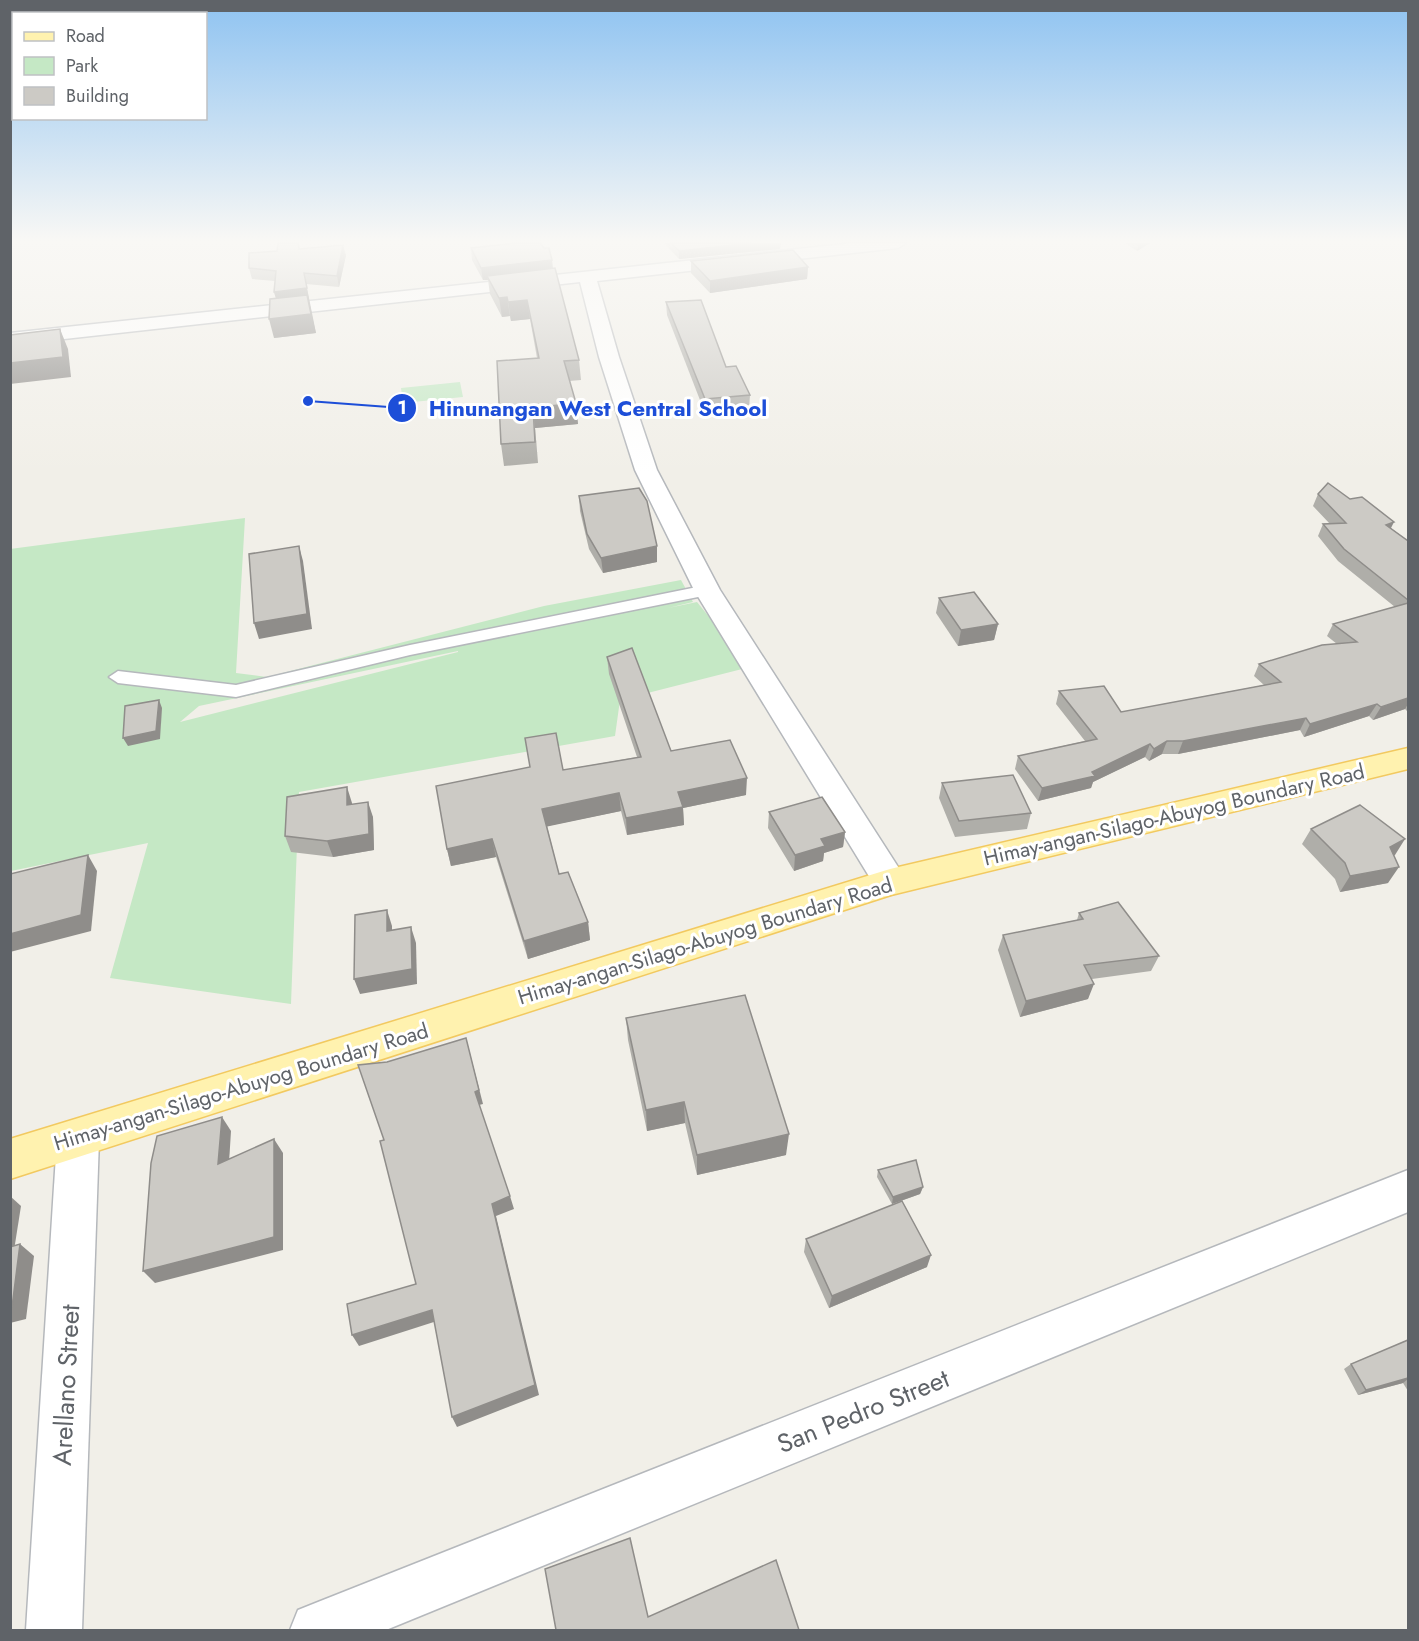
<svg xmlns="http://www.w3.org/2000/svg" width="1419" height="1641" font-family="Jost,sans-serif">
  <rect width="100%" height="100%" fill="#f1efe8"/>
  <g fill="#c5e8c5" fill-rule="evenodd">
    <path d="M 460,382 L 463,397 L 403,403 L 401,388 Z"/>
    <path d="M 245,518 L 236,673 L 267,677 L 544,606 L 681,580 L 693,602 L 668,608 L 697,602 L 750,667 L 620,700 L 615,736 L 299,792 L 291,1004 L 110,978 L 148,843 L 11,871 L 10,549 ZM 458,651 L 458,652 L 180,722 L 199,706 Z"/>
  </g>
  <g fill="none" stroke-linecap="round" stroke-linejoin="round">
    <defs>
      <path id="lane" d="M 707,585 L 715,590 L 713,594 L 410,655 L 236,697 L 118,683 L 109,677 L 118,671 L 236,685 L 410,645 Z"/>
      <g id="street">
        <path d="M 854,243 L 906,243 L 898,248 L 597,281 L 619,357 L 657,470 L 720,590 L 902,873 L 907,882 L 902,891 L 890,895 L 878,891 L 694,590 L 635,470 L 599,357 L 580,282 L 10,345 L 10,333 Z"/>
        <path d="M 78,1120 L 93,1125 L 99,1139 L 82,1630 L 26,1630 L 57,1139 L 63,1125 Z"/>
        <path d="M 1408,1170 L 1408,1212 L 386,1630 L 290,1630 L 298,1610 L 318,1602 Z"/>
      </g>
      <path id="primary" d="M 1408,748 L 1408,769 L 891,895 L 10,1179 L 10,1139 L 890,869 Z"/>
    </defs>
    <use href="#lane" stroke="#b5b8bc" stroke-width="3"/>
    <use href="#street" stroke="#b5b8bc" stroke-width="3"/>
    <use href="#primary" stroke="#f2c960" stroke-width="3"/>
    <use href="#lane" fill="#fff" fill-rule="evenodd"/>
    <use href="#street" fill="#fff" fill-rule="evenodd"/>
    <use href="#primary" fill="#fff2af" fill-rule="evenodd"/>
  </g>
  <g fill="#afaea9">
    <path d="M 664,243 L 781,243 L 780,249 L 679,259 Z"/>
    <path d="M 1125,243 L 1150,243 L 1137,251 Z"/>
    <path d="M 471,248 L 552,260 L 553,269 L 579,360 L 581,380 L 569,381 L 578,424 L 535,428 L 538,463 L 504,466 L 501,444 L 537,358 L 530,319 L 511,321 L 510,316 L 502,317 L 490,294 L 488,280 L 483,280 L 472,260 Z"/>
    <path d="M 300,249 L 346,255 L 339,287 L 306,284 L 309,299 L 308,299 L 316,333 L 274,338 L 276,298 L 274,292 L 275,281 L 252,279 L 249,268 Z"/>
    <path d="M 691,261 L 808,267 L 807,279 L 710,293 L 691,273 Z"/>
    <path d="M 666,302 L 726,367 L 750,395 L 749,409 L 705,413 L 667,315 Z"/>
    <path d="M 1318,494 L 1391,528 L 1408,541 L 1408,712 L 1405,709 L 1373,720 L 1369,716 L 1304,737 L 1300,730 L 1178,754 L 1162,754 L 1149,761 L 1145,757 L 1093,782 L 1091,788 L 1038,801 L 1015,769 L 1018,756 L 1085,741 L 1056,704 L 1059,691 L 1121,712 L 1264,685 L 1254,676 L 1259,664 L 1337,644 L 1327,636 L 1333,624 L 1395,607 L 1338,561 L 1318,536 L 1323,524 L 1330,524 L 1313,506 Z"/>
    <path d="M 579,496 L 657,546 L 657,562 L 603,573 L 589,549 L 580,511 Z"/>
    <path d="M 939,598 L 998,624 L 994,640 L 958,646 L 936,613 Z"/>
    <path d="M 607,657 L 671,751 L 746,795 L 683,808 L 684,825 L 627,835 L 621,811 L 547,826 L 559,874 L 588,922 L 590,940 L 528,959 L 496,857 L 451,866 L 447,849 L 563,770 L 637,757 L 609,674 Z"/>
    <path d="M 942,783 L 1031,813 L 1027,829 L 955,837 L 939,798 Z"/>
    <path d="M 352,804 L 373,817 L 374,850 L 333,857 L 291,852 L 285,836 Z"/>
    <path d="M 769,812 L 845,832 L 843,847 L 824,853 L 823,861 L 794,871 L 768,828 Z"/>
    <path d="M 1311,829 L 1395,855 L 1393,856 L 1388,883 L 1340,892 L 1335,879 L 1302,844 Z"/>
    <path d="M 1079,913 L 1159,956 L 1151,971 L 1092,979 L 1088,999 L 1020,1017 L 998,950 L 1003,935 L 1077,920 Z"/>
    <path d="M 626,1018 L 786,1155 L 697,1175 L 685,1123 L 647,1131 L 628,1040 Z"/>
    <path d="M 878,1170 L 923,1187 L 920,1194 L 892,1204 L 877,1177 Z"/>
    <path d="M 806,1239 L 927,1267 L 829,1308 L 804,1252 Z"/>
    <path d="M 1408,1340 L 1408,1391 L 1403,1383 L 1358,1395 L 1344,1369 L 1351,1364 Z"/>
  </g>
  <g fill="#8f8d8a">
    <path d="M 751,243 L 781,243 L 780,249 L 679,259 L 679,251 Z"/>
    <path d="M 1139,243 L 1150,243 L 1137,251 Z"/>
    <path d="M 343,245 L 346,255 L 339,287 L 337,276 Z"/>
    <path d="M 552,260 L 553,273 L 487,276 L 488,280 L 483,280 L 481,268 Z"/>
    <path d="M 808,267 L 807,279 L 710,293 L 710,281 Z"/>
    <path d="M 304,273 L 316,333 L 274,338 L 269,319 L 277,302 L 274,292 Z"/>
    <path d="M 507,297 L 510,316 L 502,317 L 499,298 Z"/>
    <path d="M 527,300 L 530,319 L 511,321 L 508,302 Z"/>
    <path d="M 60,329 L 68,349 L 71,377 L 10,384 L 10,363 Z"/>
    <path d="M 576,403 L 578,424 L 535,428 L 538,463 L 533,408 Z"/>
    <path d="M 1394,522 L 1388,534 L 1386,525 Z"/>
    <path d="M 299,546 L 303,561 L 312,629 L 259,639 L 254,623 Z"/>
    <path d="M 657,546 L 657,562 L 603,573 L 601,558 Z"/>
    <path d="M 998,624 L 994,640 L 958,646 L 961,630 Z"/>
    <path d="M 1408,698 L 1408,704 L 1405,709 L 1373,720 L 1381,707 Z"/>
    <path d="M 159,700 L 162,708 L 160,739 L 128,746 L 123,738 Z"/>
    <path d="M 1377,704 L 1369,716 L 1304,737 L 1310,724 Z"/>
    <path d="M 1306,718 L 1300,730 L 1178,754 L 1183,741 Z"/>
    <path d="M 1167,741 L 1162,754 L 1149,761 L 1154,749 Z"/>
    <path d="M 1150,744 L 1145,757 L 1093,782 L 1091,788 L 1038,801 L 1042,788 L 1092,772 Z"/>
    <path d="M 747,778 L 746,795 L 683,808 L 684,825 L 627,835 L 626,818 L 678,792 Z"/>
    <path d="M 347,787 L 352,803 L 353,821 L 347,805 Z"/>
    <path d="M 619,793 L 621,811 L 545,827 L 542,809 Z"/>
    <path d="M 368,802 L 373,817 L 374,850 L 333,857 L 327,841 Z"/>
    <path d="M 845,832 L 843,847 L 824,853 L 823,861 L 794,871 L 795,855 L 821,839 Z"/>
    <path d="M 492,839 L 496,857 L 451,866 L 447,849 Z"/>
    <path d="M 1405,839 L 1395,855 L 1379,863 L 1390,847 Z"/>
    <path d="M 88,855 L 97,871 L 91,931 L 10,952 L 10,934 Z"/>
    <path d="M 1399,867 L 1388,883 L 1340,892 L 1350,876 Z"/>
    <path d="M 387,910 L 392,926 L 392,947 L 387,931 Z"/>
    <path d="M 588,922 L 590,940 L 528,959 L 524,941 Z"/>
    <path d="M 411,927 L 416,943 L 417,984 L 360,994 L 354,979 Z"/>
    <path d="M 1094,984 L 1088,999 L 1020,1017 L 1026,1001 Z"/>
    <path d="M 466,1038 L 483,1104 L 479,1105 L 475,1092 Z"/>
    <path d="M 684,1102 L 685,1123 L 647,1131 L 646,1110 Z"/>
    <path d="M 222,1117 L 231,1131 L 228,1178 L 218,1164 Z"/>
    <path d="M 789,1134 L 786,1155 L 697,1175 L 697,1155 Z"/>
    <path d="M 274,1139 L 283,1153 L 283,1250 L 155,1283 L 143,1271 Z"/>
    <path d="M 923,1187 L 920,1194 L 892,1204 L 893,1197 Z"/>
    <path d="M 10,1196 L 21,1206 L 12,1263 L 10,1262 Z"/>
    <path d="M 510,1196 L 514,1209 L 496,1216 L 539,1395 L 457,1427 L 452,1417 L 492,1204 Z"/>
    <path d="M 20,1244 L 34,1256 L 26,1319 L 10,1323 L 10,1308 Z"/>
    <path d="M 931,1255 L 927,1267 L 829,1308 L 832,1296 Z"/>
    <path d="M 432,1310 L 437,1321 L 359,1346 L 352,1335 Z"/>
    <path d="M 1408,1378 L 1408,1379 L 1403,1383 L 1358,1395 L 1366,1390 Z"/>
  </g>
  <g fill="#cccac5" stroke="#8f8d8a" stroke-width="1.5">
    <path d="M 278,243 L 298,243 L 299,249 L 343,245 L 337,276 L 304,273 L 307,288 L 274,292 L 276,271 L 249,268 L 249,253 L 277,251 Z"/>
    <path d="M 517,243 L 540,243 L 544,248 L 549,248 L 552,260 L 481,268 L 471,248 Z"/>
    <path d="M 671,243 L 751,243 L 679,251 Z"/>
    <path d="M 793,250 L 808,267 L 710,281 L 691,261 Z"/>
    <path d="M 555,268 L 579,360 L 564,361 L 576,403 L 533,408 L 535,442 L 501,444 L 497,361 L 539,358 L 527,300 L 508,302 L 507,297 L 499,298 L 487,276 Z"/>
    <path d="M 307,295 L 311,314 L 269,319 L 270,299 Z"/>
    <path d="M 701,300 L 726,367 L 736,366 L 750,395 L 705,399 L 666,302 Z"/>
    <path d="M 60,329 L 63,357 L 10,363 L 10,335 Z"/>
    <path d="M 1328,483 L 1350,499 L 1362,497 L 1394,522 L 1386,525 L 1408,541 L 1408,600 L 1344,549 L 1323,524 L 1346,523 L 1318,494 Z"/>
    <path d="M 639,488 L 647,501 L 657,546 L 601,558 L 587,534 L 579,496 Z"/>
    <path d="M 299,546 L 307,614 L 254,623 L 249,554 Z"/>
    <path d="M 974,592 L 998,624 L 961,630 L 939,598 Z"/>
    <path d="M 1408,603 L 1408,698 L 1381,707 L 1377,704 L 1310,724 L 1306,718 L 1183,741 L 1167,741 L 1154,749 L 1150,744 L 1092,772 L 1095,776 L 1042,788 L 1018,756 L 1097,739 L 1059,691 L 1104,686 L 1121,712 L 1281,682 L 1259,664 L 1322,645 L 1357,642 L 1333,624 Z"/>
    <path d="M 632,648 L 671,751 L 730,740 L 747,778 L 678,792 L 683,807 L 626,818 L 619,793 L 542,809 L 559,874 L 568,872 L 588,922 L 524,941 L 492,839 L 447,849 L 436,786 L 530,767 L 525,738 L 556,733 L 563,770 L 641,757 L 607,657 Z"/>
    <path d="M 159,700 L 156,731 L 123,738 L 125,706 Z"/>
    <path d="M 1013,775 L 1031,813 L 959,821 L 942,783 Z"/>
    <path d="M 347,787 L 347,805 L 368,802 L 369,834 L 327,841 L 285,836 L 287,797 Z"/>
    <path d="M 822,797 L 845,832 L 821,839 L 825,846 L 795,855 L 769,812 Z"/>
    <path d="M 1360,805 L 1405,839 L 1390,847 L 1399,867 L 1350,876 L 1345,863 L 1311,829 Z"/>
    <path d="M 88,855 L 81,915 L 10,934 L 10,874 Z"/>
    <path d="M 1118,902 L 1159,956 L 1084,965 L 1094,984 L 1026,1001 L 1003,935 L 1083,919 L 1079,913 Z"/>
    <path d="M 387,910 L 387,931 L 411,927 L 412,969 L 354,979 L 355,915 Z"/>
    <path d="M 745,995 L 789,1134 L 697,1155 L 684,1102 L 646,1110 L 626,1018 Z"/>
    <path d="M 466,1038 L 479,1090 L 475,1092 L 510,1196 L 492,1204 L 535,1385 L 452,1417 L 432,1310 L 352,1335 L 347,1304 L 416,1284 L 380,1141 L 384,1140 L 358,1065 L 387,1062 Z"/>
    <path d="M 222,1117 L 218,1164 L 274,1139 L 274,1237 L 143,1271 L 151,1163 L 157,1136 Z"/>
    <path d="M 916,1160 L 923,1187 L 893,1197 L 878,1170 Z"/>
    <path d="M 902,1201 L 931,1255 L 832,1296 L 806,1239 Z"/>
    <path d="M 20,1244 L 12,1307 L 10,1308 L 10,1247 Z"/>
    <path d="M 1408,1340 L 1408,1378 L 1366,1390 L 1351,1364 Z"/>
    <path d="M 630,1538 L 648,1617 L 776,1560 L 799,1630 L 556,1630 L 545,1569 Z"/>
  </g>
  <linearGradient id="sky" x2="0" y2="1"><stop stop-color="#8fc3f1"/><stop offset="0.51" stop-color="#f9f8f5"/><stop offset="1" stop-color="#f9f8f5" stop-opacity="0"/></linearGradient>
  <rect width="1419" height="473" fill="url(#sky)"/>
  <g text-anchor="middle" stroke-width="6" stroke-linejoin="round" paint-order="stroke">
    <g font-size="21" fill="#5f6368" stroke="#fff">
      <text transform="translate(1174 815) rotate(-13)" y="7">Himay-angan-Silago-Abuyog Boundary Road</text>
      <text transform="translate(705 941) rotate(-17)" y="7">Himay-angan-Silago-Abuyog Boundary Road</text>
      <text transform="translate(241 1087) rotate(-17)" y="7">Himay-angan-Silago-Abuyog Boundary Road</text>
    </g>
    <g font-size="26" fill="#5f6368" stroke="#fff">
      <text transform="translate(66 1385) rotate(-87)" y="9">Arellano Street</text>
      <text transform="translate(863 1411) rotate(-22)" y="9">San Pedro Street</text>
    </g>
  </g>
  <path fill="none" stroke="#1d4ed8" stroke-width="2" d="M308 401L402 408"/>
  <g fill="#1d4ed8" stroke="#fff" stroke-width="2">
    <circle cx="308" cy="401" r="6"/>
    <circle cx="402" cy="408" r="15"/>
  </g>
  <g font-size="18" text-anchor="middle" font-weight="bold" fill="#fff">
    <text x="402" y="414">1</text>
  </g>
  <g font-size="22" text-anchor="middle" font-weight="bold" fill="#1d4ed8" stroke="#fff" stroke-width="6" stroke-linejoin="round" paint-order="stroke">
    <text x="598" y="416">Hinunangan West Central School</text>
  </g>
  <rect width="1419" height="1641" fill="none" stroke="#5f6368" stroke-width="24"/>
  <rect x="12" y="12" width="195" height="108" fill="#ffffff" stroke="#bfc1c3" stroke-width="1.5"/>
  <rect x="24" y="32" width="30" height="9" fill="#fff2af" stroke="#bfc1c3" stroke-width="1.5"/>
  <text x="66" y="42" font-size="18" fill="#5f6368">Road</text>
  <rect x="24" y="57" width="30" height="18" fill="#c5e8c5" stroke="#bfc1c3" stroke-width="1.5"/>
  <text x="66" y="72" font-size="18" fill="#5f6368">Park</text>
  <rect x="24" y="87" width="30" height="18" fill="#cccac5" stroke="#bfc1c3" stroke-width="1.5"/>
  <text x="66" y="102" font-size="18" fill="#5f6368">Building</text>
</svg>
